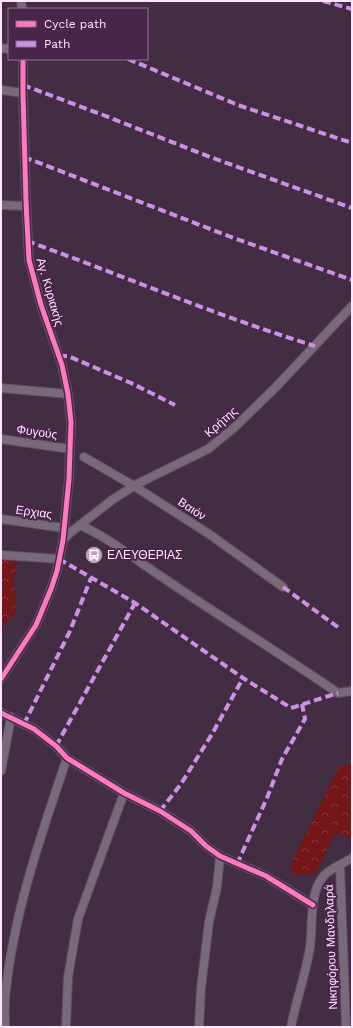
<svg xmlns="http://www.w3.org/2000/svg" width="353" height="1028" font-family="'Work Sans',sans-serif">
  <defs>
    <pattern id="forest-crowns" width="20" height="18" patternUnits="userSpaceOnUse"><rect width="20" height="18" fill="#741719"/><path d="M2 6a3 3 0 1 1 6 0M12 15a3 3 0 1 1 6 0" fill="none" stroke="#89393b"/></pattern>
  </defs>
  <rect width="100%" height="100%" fill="#422d42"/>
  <g fill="url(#forest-crowns)">
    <path d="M 1,560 L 18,561 L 14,575 L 16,613 L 1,628 Z"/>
    <path d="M 352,764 L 352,838 L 335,833 L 315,874 L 294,875 L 290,866 L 339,766 Z"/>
  </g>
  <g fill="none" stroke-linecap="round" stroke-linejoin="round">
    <defs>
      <g id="minor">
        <path d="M 21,1 L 22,9"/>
        <path d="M 1,48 L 9,49"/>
        <path d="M 1,90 L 23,93"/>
        <path d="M 1,205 L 26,206"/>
        <path d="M 1,388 L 68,394"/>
        <path d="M 1,439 L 70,449"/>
        <path d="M 84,457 L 134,486 L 209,534 L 283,587"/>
        <path d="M 1,519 L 64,528"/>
        <path d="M 80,525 L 112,500 L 137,484 L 208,449 L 235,427 L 275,388 L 352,306"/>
        <path d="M 63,540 L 71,532 L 80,525 C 111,539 137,561 165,579 C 222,618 281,654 338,693 L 352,691"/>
        <path d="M 1,555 L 59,559"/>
        <path d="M 1,679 L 36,625 L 51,589 L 57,571 L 63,540 L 69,479 L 71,422 L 68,394 L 62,365 L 41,305 L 29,260 L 26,202 L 23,93 L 23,59"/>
        <path d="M 1,713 L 34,729 L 56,746 L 67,758 L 124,793 L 160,811 L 191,831 L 206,846 L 220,856 L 266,876 L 313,905"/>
        <path d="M 1,771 L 11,717"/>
        <path d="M 340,866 L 346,1027"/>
        <path d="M 5,1027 C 5,1015 4,1002 6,990 C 14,912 42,832 67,758"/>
        <path d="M 66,1027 L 68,977 L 78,919 L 124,793"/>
        <path d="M 199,1027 L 201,988 L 209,922 L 217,887 L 220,856"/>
        <path d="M 291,1027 C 296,1000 306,974 310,947 C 313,926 309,895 322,878 C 328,869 343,864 352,858"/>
      </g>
    </defs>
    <use href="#minor" stroke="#5f4c5e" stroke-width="10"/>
    <use href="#minor" stroke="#796a79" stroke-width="8"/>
    <g stroke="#ce8fe9" stroke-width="4" stroke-dasharray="8 4" stroke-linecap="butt">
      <path d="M 323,1 L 352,9"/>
      <path d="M 128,59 L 238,105 L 352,143"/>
      <path d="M 23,85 L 103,115 L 210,157 L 352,208"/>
      <path d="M 24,157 L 231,237 L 352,280"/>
      <path d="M 27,241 C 124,276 217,316 315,346"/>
      <path d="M 59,356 L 68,356 L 131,383 L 175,405"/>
      <path d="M 59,559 L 135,603 L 243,678 L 291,708 L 338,693"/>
      <path d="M 283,587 L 339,628"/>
      <path d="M 24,724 L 70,631 L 91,578"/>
      <path d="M 56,746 L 135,603"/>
      <path d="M 160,811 L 181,784 L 212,734 L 243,678"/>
      <path d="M 237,864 L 267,798 L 282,759 L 305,719 L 302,704"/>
    </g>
    <defs>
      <g id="cycleway">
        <path d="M 1,679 L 36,625 L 51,589 L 57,571 L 63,540 L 69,479 L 71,422 L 68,394 L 62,365 L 41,305 L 29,260 L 26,202 L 23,93 L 23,59"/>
        <path d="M 1,713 L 34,729 L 56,746 L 67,758 L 124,793 L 160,811 L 191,831 L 206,846 L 220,856 L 266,876 L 313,905"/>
      </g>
    </defs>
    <use href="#cycleway" stroke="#4a254a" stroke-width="8"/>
    <use href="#cycleway" stroke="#fd7abc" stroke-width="5"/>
  </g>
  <defs>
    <symbol id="bus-disc" viewBox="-11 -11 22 22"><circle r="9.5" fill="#bca5bb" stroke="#4a254a"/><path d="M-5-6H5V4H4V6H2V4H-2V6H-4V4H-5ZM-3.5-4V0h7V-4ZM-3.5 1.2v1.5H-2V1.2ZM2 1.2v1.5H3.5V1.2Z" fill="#fff"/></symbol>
  </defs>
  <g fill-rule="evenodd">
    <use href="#bus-disc" x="84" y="545" width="20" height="20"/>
  </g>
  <g text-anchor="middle" stroke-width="4" stroke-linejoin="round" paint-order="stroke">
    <g font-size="12" fill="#fde5fc" stroke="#4a254a">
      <text transform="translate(50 292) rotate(74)" y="4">Αγ. Κυριακής</text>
      <text transform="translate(221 422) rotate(-41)" y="4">Κρήτης</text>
      <text transform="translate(37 432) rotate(8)" y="4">Φυγούς</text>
      <text transform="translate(192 509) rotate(33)" y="4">Βαιόν</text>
      <text transform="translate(34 512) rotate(8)" y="4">Ερχιας</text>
      <text transform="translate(331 947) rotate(-92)" y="4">Νικηφόρου Μανδηλαρά</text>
    </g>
    <g font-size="12" fill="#fde5fc" stroke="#4a254a" text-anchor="start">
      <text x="107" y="559">ΕΛΕΥΘΕΡΙΑΣ</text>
    </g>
  </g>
  <rect width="353" height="1028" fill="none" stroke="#fde5fc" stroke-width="4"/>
  <rect x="8" y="8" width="140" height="52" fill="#4a254a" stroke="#927291"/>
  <rect x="16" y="21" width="20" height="6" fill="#fd7abc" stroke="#927291"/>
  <text x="44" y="28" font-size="12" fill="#fde5fc">Cycle path</text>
  <rect x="16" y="41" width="20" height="6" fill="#ce8fe9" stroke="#927291"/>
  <text x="44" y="48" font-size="12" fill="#fde5fc">Path</text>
</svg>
